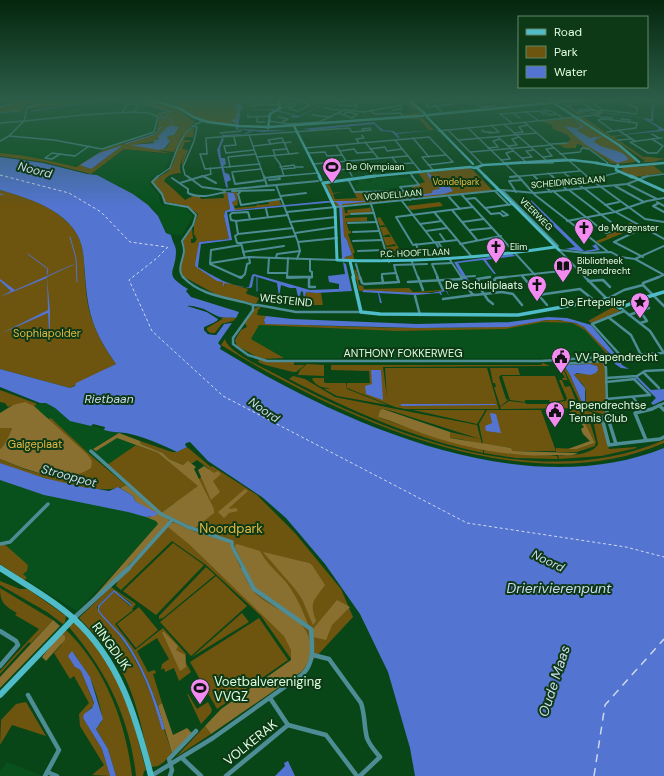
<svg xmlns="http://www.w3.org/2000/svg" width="664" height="776" font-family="'DM Sans',sans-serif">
  <rect width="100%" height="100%" fill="#084618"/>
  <g fill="#08511d">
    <path d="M 0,98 L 117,98 L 52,104 L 44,101 L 28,107 L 28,111 L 100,103 L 136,103 L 167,111 L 156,114 L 159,116 L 155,134 L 103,150 L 82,163 L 71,168 L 41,161 L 0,157 Z"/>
    <path d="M 124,149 L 171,155 L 165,170 L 152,178 L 149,184 L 159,195 L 160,203 L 163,205 L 185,207 L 193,216 L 182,235 L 168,234 L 153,209 L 133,194 L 98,175 L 92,173 Z"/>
    <path d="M 392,177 L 408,178 L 416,184 L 382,190 L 358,191 L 354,185 L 360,184 L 358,181 L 360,180 L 365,179 L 368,182 L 372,182 L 371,179 Z"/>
    <path d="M 483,260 L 494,276 L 478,277 L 476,275 L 467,276 L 458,263 Z"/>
    <path d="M 545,321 L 577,324 L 587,331 L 605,350 L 593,352 L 596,357 L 566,358 L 285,358 L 251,339 L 259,325 L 397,331 L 508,328 Z"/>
    <path d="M 41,403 L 46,403 L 75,422 L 119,433 L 93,449 L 117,438 L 136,445 L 107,465 L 107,467 L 88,453 L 51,418 L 48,419 L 34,406 L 37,404 L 38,405 Z"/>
    <path d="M 0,475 L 163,521 L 77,611 L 0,564 Z"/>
    <path d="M 7,762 L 40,775 L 40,776 L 0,776 L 0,772 Z"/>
  </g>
  <g fill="#6d540f" fill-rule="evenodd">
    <path d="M 29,98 L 42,100 L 26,106 L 23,111 L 0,112 L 0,106 Z"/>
    <path d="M 106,98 L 137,99 L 129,101 L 142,100 L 140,99 L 175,108 L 197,121 L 182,113 L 195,122 L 182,135 L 174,152 L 156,150 L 173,154 L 124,149 L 91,174 L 44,162 L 0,156 L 0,153 C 26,155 51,161 76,167 L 103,150 L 121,144 L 133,148 L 122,144 L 155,134 L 157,131 L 159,116 L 156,114 L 166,111 L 140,104 L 126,103 L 128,100 L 88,102 L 28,109 L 44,101 L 46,103 ZM 174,127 L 179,127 L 174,135 L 168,136 L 167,138 L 170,141 L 166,148 L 157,149 L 134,145 L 151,142 L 155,143 L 154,141 L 159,138 L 158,136 L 165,129 ZM 122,146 L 91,169 L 81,165 L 99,153 Z"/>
    <path d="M 167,98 L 241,98 L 237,124 L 211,122 L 191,116 L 180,108 L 151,100 L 153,99 L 167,104 L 170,100 Z"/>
    <path d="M 401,98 L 404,98 L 411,105 L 415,103 L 425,112 L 412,109 L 416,113 L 418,113 L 417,111 L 421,113 L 416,116 L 418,118 L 425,118 L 421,117 L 434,130 L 429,130 L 419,119 L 400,119 L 413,118 L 403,115 L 415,113 Z"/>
    <path d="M 622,98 L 638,98 L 599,102 L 594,103 L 594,105 L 590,103 L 570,106 L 581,114 L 595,112 L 594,111 L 600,112 L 598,114 L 577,115 L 565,105 L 581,115 L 598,112 C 584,114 580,114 568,106 L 577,105 L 578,103 L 562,104 L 567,109 L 561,104 Z"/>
    <path d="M 583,117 L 611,136 L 625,135 L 614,137 L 643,157 C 651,156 656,159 664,158 L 664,159 L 653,162 L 643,162 L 645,161 L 615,140 L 579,118 Z"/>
    <path d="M 575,118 L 612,142 L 617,144 L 639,160 L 615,144 L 636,161 L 635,162 L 619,164 L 609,163 L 610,162 L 590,149 L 582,147 L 582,145 L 577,144 L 576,148 L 565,148 L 560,145 L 553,145 L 568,143 L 568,141 L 571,140 L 568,135 L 553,129 L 552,125 L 541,121 Z"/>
    <path d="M 194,128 L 193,137 L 185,137 L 184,140 L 191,140 L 190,142 L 185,142 L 182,149 L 188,150 L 182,167 L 182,161 L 185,153 C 182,159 178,167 181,173 C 174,173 167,175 164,181 C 172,187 178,194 185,200 L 193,196 L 200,197 L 201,199 L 224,198 L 223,192 L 227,192 L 230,209 L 225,211 L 224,216 L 229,239 L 199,242 L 196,267 L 223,282 L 224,287 L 225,282 L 248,289 L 246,293 L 247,294 L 259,298 L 256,304 L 217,295 L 184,277 L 180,270 L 185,251 L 183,239 L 192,228 L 193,239 L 191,239 L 191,243 L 194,243 L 196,241 L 197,238 L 195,238 L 196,236 L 194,235 L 194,225 L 198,214 L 187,206 L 165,202 C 162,194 156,189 153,182 C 158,176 167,174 171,168 C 179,155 173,136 194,128 Z"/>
    <path d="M 636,164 L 639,167 L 664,164 L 654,166 L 663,173 L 635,177 L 622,171 L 621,169 L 623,168 L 619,166 Z"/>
    <path d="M 468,168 L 473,170 L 493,191 L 336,206 L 326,185 L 327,183 L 330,186 L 333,193 L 343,192 L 333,194 L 335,199 L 338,199 L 357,198 L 354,192 L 377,191 L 374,192 L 376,195 L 399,194 L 398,192 L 415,191 L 411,186 L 425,182 L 419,174 L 412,174 Z"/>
    <path d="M 0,190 C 32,199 79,214 83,253 C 86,276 84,300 93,322 C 98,337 107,351 116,364 L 70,388 L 0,369 Z"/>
    <path d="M 229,192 L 237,192 L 238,205 L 234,206 L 235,208 L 256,206 L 258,204 L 259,205 L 269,204 L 268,202 L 279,200 L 282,205 L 234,210 L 232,202 L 236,200 L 234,193 Z"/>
    <path d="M 440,202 L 443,206 L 411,210 L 407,206 Z"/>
    <path d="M 344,206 L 345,213 L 348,213 L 347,210 L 369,208 L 370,207 L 372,213 L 350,213 L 350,215 L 345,216 L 345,218 L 367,217 L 367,221 L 346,222 L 349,231 L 351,231 L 351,233 L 348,234 L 355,253 L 353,253 L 354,259 L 344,259 L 345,257 L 352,255 L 347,240 L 344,236 L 342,207 Z"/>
    <path d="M 380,217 L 400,250 L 414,249 L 416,251 L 425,250 L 427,254 L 391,255 L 389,254 L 396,253 L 395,251 L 388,251 L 386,247 L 396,246 L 395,244 L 386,246 L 383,237 L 391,237 L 389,234 L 383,236 L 380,227 L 386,227 L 384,225 L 380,226 L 377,218 Z"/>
    <path d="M 631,223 L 636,226 L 631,224 L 629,225 L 633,228 L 638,227 L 599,243 L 596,241 L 607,237 L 606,235 L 613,233 L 611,232 L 624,229 L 619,227 Z"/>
    <path d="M 354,270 L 358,271 L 356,272 L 360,280 L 358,280 L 359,285 L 363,286 L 364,289 L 409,288 L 413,292 C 426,291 439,291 453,288 L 454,286 L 465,286 C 446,290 428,294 409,293 C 392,293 375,289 359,291 Z"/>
    <path d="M 306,292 L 321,293 L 323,305 L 312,305 L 312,299 L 305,297 Z"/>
    <path d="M 258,307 L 261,307 L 258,310 L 257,315 L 266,316 L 264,323 C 339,327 413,329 488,327 C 517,326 547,315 575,323 C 590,327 601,345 611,356 L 603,355 L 601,354 L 606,353 L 585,330 L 572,323 L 543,322 L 506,329 L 397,331 L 259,325 L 251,339 L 284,358 L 261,359 L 237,346 L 235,340 L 241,330 L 247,327 L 245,323 L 254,309 Z"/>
    <path d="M 613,307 L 620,311 L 592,323 L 588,321 Z"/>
    <path d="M 227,317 L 236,318 L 233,321 L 222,324 L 215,333 L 211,333 L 207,331 L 207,328 L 222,319 L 221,318 Z"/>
    <path d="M 225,339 C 228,353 269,370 281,377 C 392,437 541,494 664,440 L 664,443 C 524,504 341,418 221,345 Z"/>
    <path d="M 259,360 L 294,362 L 294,365 L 305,365 L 296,372 L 293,372 L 265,365 L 258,362 Z"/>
    <path d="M 600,362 L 605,364 L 606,413 L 603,414 L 583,409 L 562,365 ZM 590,364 L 597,366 L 597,372 C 589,377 580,371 574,375 C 577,380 583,383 585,388 C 587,395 584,400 588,407 L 584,407 L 570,375 L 565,368 L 566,365 Z"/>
    <path d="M 543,363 L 550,366 L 383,367 L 387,397 L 385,368 L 487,368 L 499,409 L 405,409 L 395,407 L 347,388 L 347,383 L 370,383 L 369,371 L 331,370 L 331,365 L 541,365 Z"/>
    <path d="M 307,364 L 324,365 L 324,376 L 298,375 L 300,370 Z"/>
    <path d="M 490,368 L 518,368 L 520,375 L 501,375 L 499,377 L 506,399 L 508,400 L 501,406 L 500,406 L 494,387 L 496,387 L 495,383 L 493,383 Z"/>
    <path d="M 559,368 L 564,371 L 579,408 L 501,409 L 500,407 L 509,401 L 526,403 L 526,404 L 550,404 L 551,403 L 566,401 L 567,398 L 559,380 L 562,380 L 565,387 L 570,386 L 568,380 L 563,380 L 562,378 L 565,378 L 564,376 Z"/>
    <path d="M 293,376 L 305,379 L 335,397 L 477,425 L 482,444 L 459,439 L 450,438 L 450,432 L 480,439 L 392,411 L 383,409 L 380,410 L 378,417 L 444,440 L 483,449 L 483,453 C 415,439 351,411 289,379 Z"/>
    <path d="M 502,376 L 555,376 L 564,400 L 550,402 L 549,400 L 525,400 L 525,402 L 510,400 Z"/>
    <path d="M 313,378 L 324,378 L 324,382 L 326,383 L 346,383 L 347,389 L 388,405 L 337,396 L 324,389 L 332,388 C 322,388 317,387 312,379 Z"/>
    <path d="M 0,390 L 35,403 L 37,404 L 34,406 L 13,405 L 8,407 L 5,403 L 0,402 Z"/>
    <path d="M 413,410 L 484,410 L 485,411 L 477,424 Z"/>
    <path d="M 487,410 L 541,410 L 556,451 L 513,451 L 511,448 L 483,444 L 479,424 Z"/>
    <path d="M 570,410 L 583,410 L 602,415 L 601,418 L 609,449 L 636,447 L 637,448 L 601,456 L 559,459 L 558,455 C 568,457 594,454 598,444 L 593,420 L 589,419 L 596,442 L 595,446 L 577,452 L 556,452 L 556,448 L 577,449 L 595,443 L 582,417 L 576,413 L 570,413 Z"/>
    <path d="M 51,418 L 88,453 L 126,485 C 100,499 28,474 0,463 L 0,459 L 24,469 L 49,476 L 57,476 L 71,475 L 92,461 L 48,419 Z"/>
    <path d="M 12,427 C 11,434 5,445 0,449 L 0,428 Z"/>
    <path d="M 140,441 L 172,452 L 177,452 L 187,447 L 211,467 L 212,466 L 257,495 L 295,533 L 341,589 L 353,617 L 301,673 L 261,616 L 206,565 L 172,541 L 121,590 L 116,586 L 118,580 L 166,528 L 157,522 L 176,502 L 161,513 L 107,465 L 136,445 L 158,453 L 195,483 L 209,469 L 197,460 L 191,464 L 188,462 L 183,465 L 169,459 L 163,453 L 141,444 Z"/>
    <path d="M 484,449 L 516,454 L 557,456 L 558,459 L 515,458 L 484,453 Z"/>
    <path d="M 3,543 L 28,565 L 27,571 L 23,574 L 27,578 L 24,580 L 0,564 L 0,544 Z"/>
    <path d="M 173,543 L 204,565 L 156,615 L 123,591 Z"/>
    <path d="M 206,567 L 215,575 L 163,618 L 159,619 L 159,616 Z"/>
    <path d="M 216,576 L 247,606 L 191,656 L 160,622 Z"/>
    <path d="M 0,581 L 20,589 L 28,589 L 66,616 L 65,622 L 63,624 L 47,612 L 0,585 Z"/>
    <path d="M 111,587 L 136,604 L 132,609 L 133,610 L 115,624 L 135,650 L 163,628 L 186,654 L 186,663 L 191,672 L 179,681 L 174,668 L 165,672 L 164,668 L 161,670 L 162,664 L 169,659 L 157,638 L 137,651 L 148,672 L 155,670 L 156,673 L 153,674 L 162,703 L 158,706 C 149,682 139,659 124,638 C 116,628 106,620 99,610 L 100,606 L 114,592 L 130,606 L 132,604 L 114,590 L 97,607 L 99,612 C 132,645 150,685 162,729 L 164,729 L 172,753 L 164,762 L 158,766 L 151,767 C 142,731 136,691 115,660 C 105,645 92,631 79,618 Z"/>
    <path d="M 0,588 L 53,620 L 30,644 L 30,642 L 28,643 L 0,674 L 0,671 L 39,629 L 15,615 L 17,613 C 5,606 0,603 0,588 Z"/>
    <path d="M 139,607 L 158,630 L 136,648 L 117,624 Z"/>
    <path d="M 242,613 L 249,622 L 192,657 Z"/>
    <path d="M 259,618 L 288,660 L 217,709 L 190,662 Z"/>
    <path d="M 73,623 L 76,624 C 88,637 101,650 110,665 C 129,696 136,735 146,770 L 144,771 L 143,776 L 136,776 C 130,718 106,670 68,626 Z"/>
    <path d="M 65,629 C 105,667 126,722 132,776 L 116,776 L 108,749 L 96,729 C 97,726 101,724 102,721 C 104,714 93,683 89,676 C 84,668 78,661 74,653 L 94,704 C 92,709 86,711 83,718 L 102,749 L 110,776 L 92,775 L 104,765 L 80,726 L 79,714 L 89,703 L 74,676 L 70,679 L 54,653 L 62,644 L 61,633 Z"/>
    <path d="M 187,694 L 188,694 L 197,709 L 208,702 L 212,710 L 211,713 L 201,724 Z"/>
    <path d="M 26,702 L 46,736 L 12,725 L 0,745 L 1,720 L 16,704 Z"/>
    <path d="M 205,726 L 211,734 L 176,757 Z"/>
  </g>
  <g fill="#897030">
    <path d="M 25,402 L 34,406 L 87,454 L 92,461 L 91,468 C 64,486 27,470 0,459 L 0,449 C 5,445 10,434 12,428 L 0,428 L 0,413 L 13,405 Z"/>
    <path d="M 383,409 L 450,432 L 450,438 L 511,448 L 513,451 L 578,453 C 571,457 565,455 557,455 C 517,458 469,449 430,436 C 412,430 396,422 378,417 L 380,410 Z"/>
    <path d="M 570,413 L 576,413 L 582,417 L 595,443 L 577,449 L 568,449 L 590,441 L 583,434 L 581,429 L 584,427 L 575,416 Z"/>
    <path d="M 119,433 L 140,441 L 141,444 L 163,453 L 169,459 L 183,465 L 188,461 L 196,467 L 194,469 L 214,509 L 214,513 L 195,528 L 161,513 L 198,486 L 158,453 L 117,438 L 96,451 L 93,449 Z"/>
    <path d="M 204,466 L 214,473 L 218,471 L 221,474 L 213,481 L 220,492 L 211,500 L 198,470 Z"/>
    <path d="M 126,485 L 159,513 L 168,519 L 169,523 L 123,571 L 85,607 L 158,524 L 156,521 L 146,517 L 151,517 L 145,508 L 135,501 L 133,496 L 120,488 Z"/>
    <path d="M 245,489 L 248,491 L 229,508 L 230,509 L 236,508 L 238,511 L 229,513 L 224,518 L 218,512 Z"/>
    <path d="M 172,523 L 175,523 L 195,532 L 229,542 C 235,554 246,583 254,592 C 271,611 311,616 310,647 C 310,658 308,664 301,672 L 211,734 L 205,726 L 221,709 L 291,660 L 291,650 L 284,636 L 190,545 L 168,527 Z"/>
    <path d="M 237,544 L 260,551 C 266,563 277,572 286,582 C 296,595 302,609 308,624 L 272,602 L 255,588 L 235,547 L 235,545 Z"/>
    <path d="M 263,552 L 309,563 L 312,565 L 325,585 C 314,601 309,601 316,621 L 313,625 L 302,599 L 295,589 Z"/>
    <path d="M 337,600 L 350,607 L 332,625 L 326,640 L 313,637 L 313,629 Z"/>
    <path d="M 53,620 L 60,626 L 0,688 L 0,677 Z"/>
    <path d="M 162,632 L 164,632 L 178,646 L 176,650 L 185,655 L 186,667 L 180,671 Z"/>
    <path d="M 61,633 L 65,636 L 65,640 L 46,661 L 42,657 Z"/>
    <path d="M 162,703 L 173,735 L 187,728 L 192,733 L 172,753 L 158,706 Z"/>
  </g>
  <g fill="#5374d0">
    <path d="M 240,98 L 241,98 L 243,109 L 274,109 L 299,116 L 336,98 L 297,118 L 290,117 L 293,115 L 269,110 L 241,109 L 238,127 L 239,129 L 261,130 L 290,130 L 263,132 L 253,131 L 246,134 L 222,137 L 222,135 L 244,134 L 250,131 L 236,129 L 236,124 L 231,120 L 237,118 L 235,116 L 238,112 L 235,107 L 236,104 L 239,102 Z"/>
    <path d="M 591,101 L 568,106 L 581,114 L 599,112 L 651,119 L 652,104 L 664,105 L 654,105 L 653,121 L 650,121 L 664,129 L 664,131 L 611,136 L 658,130 L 659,128 L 642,118 L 600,113 L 579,114 L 564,105 Z"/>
    <path d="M 572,118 L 583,126 L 582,128 L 577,129 L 578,131 L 590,138 L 603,136 L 596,139 L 594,142 C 604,150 619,148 627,157 L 628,160 L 617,163 L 586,145 L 564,126 L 576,128 L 582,127 Z"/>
    <path d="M 374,122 L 383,130 L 394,131 L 396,133 L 434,130 L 397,134 L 400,138 L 398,138 L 392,132 L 381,131 L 374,124 L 313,130 L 301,129 Z"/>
    <path d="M 172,126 L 179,127 L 174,135 L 168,136 L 167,138 L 170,141 L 165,148 L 159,150 L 130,145 L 155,143 L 153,141 L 159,139 L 158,136 L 167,127 Z"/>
    <path d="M 222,138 L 224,139 L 220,148 L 221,158 L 225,158 L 226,164 L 223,166 L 225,173 L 229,174 L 231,180 L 227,182 L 228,188 L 226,187 L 217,150 Z"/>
    <path d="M 120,146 L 122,146 L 91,169 L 80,165 L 99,153 Z"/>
    <path d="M 0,157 L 43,163 L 87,174 L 97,175 L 133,194 L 148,205 L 158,216 L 166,233 L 171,235 C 172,241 176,246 176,251 C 176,274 162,273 188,289 L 186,291 L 191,297 L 239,312 L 236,318 C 231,317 224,318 220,317 C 208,313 200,305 187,306 L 207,312 L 218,319 L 217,321 L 207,326 L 204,330 L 208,334 L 216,335 L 224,324 L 232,323 L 218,343 L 221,346 L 220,349 C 341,423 522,505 664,448 L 664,776 L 415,776 L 410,748 L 388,672 L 360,614 L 325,564 L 286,518 L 262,497 L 208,461 L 190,442 L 186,443 L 185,445 L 187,447 L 177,452 C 163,445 142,436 126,433 C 118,432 111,432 104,430 L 105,427 L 93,424 L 91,426 L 70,421 L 55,408 L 46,403 L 40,403 L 0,387 L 0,369 L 70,388 L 75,386 L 76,383 L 116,364 C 107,351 98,337 93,322 C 85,299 86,276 83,253 C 79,214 32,199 0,190 Z"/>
    <path d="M 428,172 L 439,183 L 446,182 L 453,191 L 444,194 L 342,204 L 344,236 L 347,240 L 352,255 L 345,257 L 344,259 L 342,259 L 339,205 L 336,202 L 227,212 L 232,240 L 201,244 L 198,267 C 212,275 232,288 249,287 L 252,275 L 254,274 L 310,290 L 337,289 L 339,289 L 339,284 L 329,282 L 328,276 L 345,274 L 343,262 L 346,264 L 352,291 L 316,293 L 306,292 L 304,300 L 303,292 L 301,291 L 299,301 L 296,288 L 290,288 L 281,285 L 279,297 L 277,283 L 254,276 L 252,287 L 250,288 L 225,283 L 223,287 L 223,282 L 217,281 L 196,267 L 195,265 L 199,242 L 229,239 L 224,216 L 225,211 L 230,209 L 227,192 L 234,193 L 236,200 L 232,202 L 235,210 L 326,201 L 360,201 L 403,197 L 432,193 L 433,190 L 440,189 L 438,186 L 433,186 L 434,185 L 427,174 Z"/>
    <path d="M 531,200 L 584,251 L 596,249 L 592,246 L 596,244 L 600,250 L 587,252 L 565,249 L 575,247 L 530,203 Z"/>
    <path d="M 512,254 L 516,256 L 486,260 L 496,274 L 494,274 L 483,260 L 458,263 L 472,286 L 468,287 L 454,262 Z"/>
    <path d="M 74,264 L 73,265 L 47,277 L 50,311 L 50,347 L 48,313 L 0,334 L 48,310 L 47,278 L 0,297 L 11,291 L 0,281 L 0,279 L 15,290 Z"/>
    <path d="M 465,286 L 466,287 L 447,291 L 449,296 L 446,291 L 441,292 L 442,295 L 441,295 L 439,293 L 416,295 L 379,293 L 382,303 L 380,303 L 378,293 L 362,292 L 364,290 L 415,293 L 432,293 Z"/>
    <path d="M 266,316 L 292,319 L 417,324 L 510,322 L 548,317 L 567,318 L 591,325 L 616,355 L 622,365 L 629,369 L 621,368 L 615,364 L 611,355 L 584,327 L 576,323 L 559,320 L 546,320 L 508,327 L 418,328 L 265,324 L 264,320 Z"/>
    <path d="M 590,364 L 597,366 L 598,370 L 596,373 L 590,375 L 577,373 L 574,375 L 585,388 L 585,400 L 588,407 L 586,408 L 584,407 L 570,375 L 565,367 L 566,365 Z"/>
    <path d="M 371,370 L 381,370 L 383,400 L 366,394 L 365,386 L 372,384 Z"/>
    <path d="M 634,376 L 637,376 L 651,390 L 664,389 L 664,400 L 653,405 L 651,403 L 656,398 Z"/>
    <path d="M 400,404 L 495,404 L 496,405 L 402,406 Z"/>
    <path d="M 490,413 L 496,414 L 501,433 L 486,431 L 485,426 L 492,423 Z"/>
    <path d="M 0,463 L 44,478 L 87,488 L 93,487 L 92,488 L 109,491 L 118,487 L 133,496 L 135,501 L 157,513 L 157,514 L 155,516 L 146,517 L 128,512 L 44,495 L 0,480 Z"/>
    <path d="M 114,590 L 132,605 L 131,606 L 114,592 L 100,606 L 99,610 C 106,620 116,628 124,638 C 144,666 155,696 165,729 L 162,730 C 153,697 142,666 122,639 C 115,629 105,621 98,611 L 98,606 Z"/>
    <path d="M 72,651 L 90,677 L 103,719 L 96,729 L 108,749 L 116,776 L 110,776 L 102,749 L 83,718 L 84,714 L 92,708 L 94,703 L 81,671 L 79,669 L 75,667 L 68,656 Z"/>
    <path d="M 288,761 L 295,776 L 275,776 L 285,766 L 284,763 Z"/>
  </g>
  <path fill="#084618" d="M 187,305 L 204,309 L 222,319 L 206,328 L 209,333 L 215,333 L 222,324 L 233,321 L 224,324 L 216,335 L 208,334 L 204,330 L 204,327 L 214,323 L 218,320 L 218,319 L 207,312 Z"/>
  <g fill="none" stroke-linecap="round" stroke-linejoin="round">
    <g stroke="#5374d0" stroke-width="1">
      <path d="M 31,111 C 66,106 106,98 141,103 C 152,105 161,109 171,112 L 170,113"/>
      <path d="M 0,113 L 20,111"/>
      <path d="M 160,114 L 169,111"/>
      <path d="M 168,114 L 165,117 L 172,121 L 173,126"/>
      <path d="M 160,115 L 163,117 L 163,121"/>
      <path d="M 125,144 L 155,134 L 161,127"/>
      <path d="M 0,194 L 3,195"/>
      <path d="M 70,237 L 76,258 L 77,282"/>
      <path d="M 28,254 L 48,269 L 47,274"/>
      <path d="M 257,277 L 257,291"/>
    </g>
    <g stroke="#ced8f0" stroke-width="1" stroke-dasharray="3 2.5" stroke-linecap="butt">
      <path d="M 0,175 L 69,193 L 101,212 L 130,242 L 167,247"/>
      <path d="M 168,247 L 157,258 L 129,280 L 152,331 L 223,396 L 467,523 L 626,547 L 664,557"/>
    </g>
    <path stroke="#ced8f0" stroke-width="1.5" stroke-dasharray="8 6" stroke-linecap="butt" d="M 594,776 L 605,705 L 664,639"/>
    <g stroke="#4e8d96" stroke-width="1.5">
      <path d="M 35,98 L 45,100"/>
      <path d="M 258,98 L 257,103 L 259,104 L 280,105"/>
      <path d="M 291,98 L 310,105 L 298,111 L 289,109 L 295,105 L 296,101"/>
      <path d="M 381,98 L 399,100"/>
      <path d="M 410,98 L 415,98"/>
      <path d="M 470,98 L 481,107 L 495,106"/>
      <path d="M 485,98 L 491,101 L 527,98"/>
      <path d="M 501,98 L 509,104"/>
      <path d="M 657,98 L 664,100"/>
      <path d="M 338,99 L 354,102 L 357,107 L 353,110"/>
      <path d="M 425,99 L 432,102"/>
      <path d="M 518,99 L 522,102 L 535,101"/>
      <path d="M 342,100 L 338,102 L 339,105 L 357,106"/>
      <path d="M 640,100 L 664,103"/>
      <path d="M 431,101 L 447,100"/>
      <path d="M 411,102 L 425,99"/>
      <path d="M 432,102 L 436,106 L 427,107 L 426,104 Z"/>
      <path d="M 287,104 L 295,103"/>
      <path d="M 584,104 L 594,110 L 602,112"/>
      <path d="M 250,106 L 261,105"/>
      <path d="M 436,106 L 453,104 L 445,98"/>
      <path d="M 436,106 L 441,111"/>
      <path d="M 0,107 L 28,98"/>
      <path d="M 280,108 L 290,107"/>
      <path d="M 325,108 L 342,111"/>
      <path d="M 591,109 L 578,110 L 581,112 L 594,110"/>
      <path d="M 371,110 L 374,114 L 400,113 L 405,118"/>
      <path d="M 393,110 L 401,109 L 400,107"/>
      <path d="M 602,110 L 636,114 L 637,108 L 622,100"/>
      <path d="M 131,112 L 149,113 L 158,117 L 154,132 L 102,149 L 54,140 L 9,136 L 24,121 L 83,115 Z"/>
      <path d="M 364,112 L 402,105 L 397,98"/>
      <path d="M 122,113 L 127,104 L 139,104 L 134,113"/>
      <path d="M 338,113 L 352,118 L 357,114 L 348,112 L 344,114"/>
      <path d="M 513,113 L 520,118"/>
      <path d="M 248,114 L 248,117 L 270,116"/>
      <path d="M 557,114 L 549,115 L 542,110 C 551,110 556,113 563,118"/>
      <path d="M 312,115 L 331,117"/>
      <path d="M 596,115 L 604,119 L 637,123 L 636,128 L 613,131"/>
      <path d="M 257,117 L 257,122 L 265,122"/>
      <path d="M 278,117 L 288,119 L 282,122"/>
      <path d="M 604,117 L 612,118 L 612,120"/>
      <path d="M 604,119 L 598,120 L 613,131 L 607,132"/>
      <path d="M 621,119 L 630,120 L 630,123"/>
      <path d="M 24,121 L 27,108 L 54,98"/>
      <path d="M 269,121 L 289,124 L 319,122 L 344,110 L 364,112"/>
      <path d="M 539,121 L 526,112 L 539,111 L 544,114"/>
      <path d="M 524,122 L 588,177"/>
      <path d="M 0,123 L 24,121"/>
      <path d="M 512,123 L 500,114 L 526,112"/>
      <path d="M 504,124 L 546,160"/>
      <path d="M 370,128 L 371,130 L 364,131 L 362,129 Z"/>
      <path d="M 468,128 L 519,177"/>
      <path d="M 448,130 L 483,165"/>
      <path d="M 482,130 L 484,132 L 491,132"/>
      <path d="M 618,130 L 635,141"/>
      <path d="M 438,131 L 596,115 L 601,113 L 602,110 L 595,105 L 596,103 L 642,98"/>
      <path d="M 220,133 L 241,131"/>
      <path d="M 489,133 L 499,132 L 491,125"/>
      <path d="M 514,133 L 523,132 L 519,127 L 527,125"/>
      <path d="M 652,134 L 659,138"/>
      <path d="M 249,135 L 264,177"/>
      <path d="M 234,137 L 236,145 L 224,146 L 226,153 L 254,150"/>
      <path d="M 498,137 L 525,161"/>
      <path d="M 282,138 L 284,142 L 271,144 L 268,140 Z"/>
      <path d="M 413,138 L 429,157"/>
      <path d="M 652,139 L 663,146 L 657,153 L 648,153 L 630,142 Z"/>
      <path d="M 652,139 L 662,138"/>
      <path d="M 395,140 L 421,172"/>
      <path d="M 459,140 L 537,133"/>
      <path d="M 618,140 L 631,139"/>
      <path d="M 0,141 L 9,136"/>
      <path d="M 365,142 L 378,158"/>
      <path d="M 284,143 L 291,142"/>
      <path d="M 359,143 L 356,139 L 364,138 L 362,135"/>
      <path d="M 551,144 L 567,143"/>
      <path d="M 336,145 L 346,161"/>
      <path d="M 253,146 L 271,144"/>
      <path d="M 508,146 L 517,145 L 512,139 L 519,137"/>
      <path d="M 305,148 L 429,137 L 453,162 L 428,165"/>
      <path d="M 488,148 L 498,147 L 493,141 L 500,139"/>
      <path d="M 370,149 L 385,147 L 387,151 L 402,149"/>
      <path d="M 340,151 L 354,149 L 357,153 L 373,152"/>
      <path d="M 471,152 L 551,145"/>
      <path d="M 52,153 L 60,154 L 52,159 L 45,158 Z"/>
      <path d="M 308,153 L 325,152 L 327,156 L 342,155"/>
      <path d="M 60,154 L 75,156 L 89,146"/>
      <path d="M 289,154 L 298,153"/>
      <path d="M 560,154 L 580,152 L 582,148 L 589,149 L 608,163 L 607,164"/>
      <path d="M 275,155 L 273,150 L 287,149"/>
      <path d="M 274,156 L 280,164 L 284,176"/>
      <path d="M 257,157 L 289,154 L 284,142"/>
      <path d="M 392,157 L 397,164 L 413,163"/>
      <path d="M 543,157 L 552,156 L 546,149 L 554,148"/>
      <path d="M 522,158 L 532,157 L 526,151 L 533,150"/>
      <path d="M 363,160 L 367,167 L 379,166 L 383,173"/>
      <path d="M 501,160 L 510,159 L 506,153 L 513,151"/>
      <path d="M 334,162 L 338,170 L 348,169 L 352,176"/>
      <path d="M 504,163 L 566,159"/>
      <path d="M 524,163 L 553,163 L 552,161"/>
      <path d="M 260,164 L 205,169 L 200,154 L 207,154 L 206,138 L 349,128 L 352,132 L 364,131"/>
      <path d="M 313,164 L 408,156"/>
      <path d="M 230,167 L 228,157 L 256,154"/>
      <path d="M 280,167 L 294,165 L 295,168 L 282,169"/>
      <path d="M 295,167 L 303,167"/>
      <path d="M 433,170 L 422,157 L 446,155"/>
      <path d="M 410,173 L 413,177"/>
      <path d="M 548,173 L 553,177"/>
      <path d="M 564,173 L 569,177"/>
      <path d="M 533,175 L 535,177"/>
      <path d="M 202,176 L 205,177"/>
      <path d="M 157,177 L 170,168 L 178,146 L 185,133 L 196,124 L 203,121"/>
      <path d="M 188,177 L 185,175 L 183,167 L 194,141 L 197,127 L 193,126"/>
      <path d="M 200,177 L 211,174 L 210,168"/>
      <path d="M 233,177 L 232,172 L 261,169"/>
      <path d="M 272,177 L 318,173"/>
      <path d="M 510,177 L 580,171"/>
      <path d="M 600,177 L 620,172"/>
      <path d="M 642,177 L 664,174"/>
    </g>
    <g stroke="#4e8d96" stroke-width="2">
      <path d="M 158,176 L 152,182 L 162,194 L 165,203 L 188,207 L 196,215 L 193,225 L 182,241 C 183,244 184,248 184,251 C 183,261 176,270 184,278"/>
      <path d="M 187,176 L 202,187 L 224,190 L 318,181"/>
      <path d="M 203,176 L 216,183"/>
      <path d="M 233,176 L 235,184 L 265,180"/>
      <path d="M 264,176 L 267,186"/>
      <path d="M 518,176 L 535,195 L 607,251"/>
      <path d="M 534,176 L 551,192"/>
      <path d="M 552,176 L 567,190"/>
      <path d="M 568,176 L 583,188"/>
      <path d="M 586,176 L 645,219 L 664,222"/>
      <path d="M 510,177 L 518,176"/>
      <path d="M 172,178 L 188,189 L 188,193 C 200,199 213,195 225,192"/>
      <path d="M 264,178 L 282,176"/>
      <path d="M 589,178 L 606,176"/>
      <path d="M 348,179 L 355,192 L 403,191"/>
      <path d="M 269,180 L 280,179 L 279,177"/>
      <path d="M 180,183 L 203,176"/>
      <path d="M 627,184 L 657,199"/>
      <path d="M 276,185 L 298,242 L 300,251 L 297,259"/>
      <path d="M 615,186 L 644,202"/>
      <path d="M 584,188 L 612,210 L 664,239"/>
      <path d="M 502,190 L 558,246 L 555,247"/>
      <path d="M 569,190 L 620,229"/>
      <path d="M 232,191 L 274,190"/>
      <path d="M 495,191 L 509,205"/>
      <path d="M 553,191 L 606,233 L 620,229"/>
      <path d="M 240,192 L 238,194 L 241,205 L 281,199"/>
      <path d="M 516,192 L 509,181 L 522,180"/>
      <path d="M 462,195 L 535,275"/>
      <path d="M 281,196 L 306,193"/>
      <path d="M 449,197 L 460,209"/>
      <path d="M 466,199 L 475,198 L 491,214 L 500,213 L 503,216 L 508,215 L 502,211"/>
      <path d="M 410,200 L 400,187 L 419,185 L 412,176"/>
      <path d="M 402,201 L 434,242"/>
      <path d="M 657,202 L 664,206"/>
      <path d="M 659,203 L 653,206 L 664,212"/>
      <path d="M 371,204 L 389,262"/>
      <path d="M 605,205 L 619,202"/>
      <path d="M 485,208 L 514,204"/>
      <path d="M 266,209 L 268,217"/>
      <path d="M 452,210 L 477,240"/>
      <path d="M 287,212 L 502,190 L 535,193 L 627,184 L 648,176"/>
      <path d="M 434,212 L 472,257"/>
      <path d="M 351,214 L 374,213"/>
      <path d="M 236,221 L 288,215"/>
      <path d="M 567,221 L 615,212 L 647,201 L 664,198"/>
      <path d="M 290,222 L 336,217"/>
      <path d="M 462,222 L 484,219"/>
      <path d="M 348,223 L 377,222"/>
      <path d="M 420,224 L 442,221"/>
      <path d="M 470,230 L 492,228"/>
      <path d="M 426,231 L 447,228"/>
      <path d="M 353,232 L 379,231"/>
      <path d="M 295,233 L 336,227"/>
      <path d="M 238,234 L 293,228"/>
      <path d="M 440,234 L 445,241"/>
      <path d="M 457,240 L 413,245 L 396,217 L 473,207"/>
      <path d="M 353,241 L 382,240"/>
      <path d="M 298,242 L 337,238"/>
      <path d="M 435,242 L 439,248 L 442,248 L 438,242"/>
      <path d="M 614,242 L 643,257"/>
      <path d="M 614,242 L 643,228"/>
      <path d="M 241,243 L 296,236"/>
      <path d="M 416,244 L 418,250"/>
      <path d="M 460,244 L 501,236"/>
      <path d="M 559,250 L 586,253 L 611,252 L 620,257 L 635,259 L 664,275"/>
      <path d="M 559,250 L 586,278"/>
      <path d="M 358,251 L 385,250"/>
      <path d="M 243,252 L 284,246"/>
      <path d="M 245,258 L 241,243 L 237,243 L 235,236 L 238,234 L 236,221 L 231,220 L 230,215 L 232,213 L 248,212 L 250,219"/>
      <path d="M 269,258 L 268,273 L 287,273"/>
      <path d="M 276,258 L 277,254 L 300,251"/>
      <path d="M 635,259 L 664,246"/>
      <path d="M 450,260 L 462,278"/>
      <path d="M 412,262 L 418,278"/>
      <path d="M 211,263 L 249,257 L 337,260"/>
      <path d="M 356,264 L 360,278"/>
      <path d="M 396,273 L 394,265 L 427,264"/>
      <path d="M 522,276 L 524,278"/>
      <path d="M 461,277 L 475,276"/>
      <path d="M 241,278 L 210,264 L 211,250 L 241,245"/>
      <path d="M 241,278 L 245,274 L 247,264 L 250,263 L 249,257"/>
      <path d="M 287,278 L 288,258"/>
      <path d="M 289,278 L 309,277"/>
      <path d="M 309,278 L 312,277 L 312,272 L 310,271 L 310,259"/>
      <path d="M 382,278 L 382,274 L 396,273 L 398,278"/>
      <path d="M 438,278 L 432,264 L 452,263"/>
      <path d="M 484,278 L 490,277"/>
      <path d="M 497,278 L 561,271"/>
      <path d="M 656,278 L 664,275"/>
    </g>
    <g stroke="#4e8d96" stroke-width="2.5">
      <path d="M 183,277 C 199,294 222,297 243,302 C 249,303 252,306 258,305 L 296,312 L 361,312"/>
      <path d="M 239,277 L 242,277"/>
      <path d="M 287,277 L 309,277"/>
      <path d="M 312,277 L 309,277 L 309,287 L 315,287"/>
      <path d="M 360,277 L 362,283 L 364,284 L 383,283"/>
      <path d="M 382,277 L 383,283"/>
      <path d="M 418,277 L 423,290"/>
      <path d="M 437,277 L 443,290"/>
      <path d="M 461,277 L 472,294 L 475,295 L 502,292 L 494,280 L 496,278 L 506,277"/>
      <path d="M 490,277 L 477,279 L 482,285 L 480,288 L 488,300 L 493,304"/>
      <path d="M 523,277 L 547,305"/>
      <path d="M 585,277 L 607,299 L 624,290 L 643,285"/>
      <path d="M 588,281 L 603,280 L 610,287"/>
      <path d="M 408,282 L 462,279"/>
      <path d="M 383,283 L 399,282 L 397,277"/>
      <path d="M 643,285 L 664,306"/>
      <path d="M 643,285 L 643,283 L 659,277"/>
      <path d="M 502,292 L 513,294 L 522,305"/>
      <path d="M 538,295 L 580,289 L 595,301"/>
      <path d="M 415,296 L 420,315"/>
      <path d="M 443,299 L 473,295"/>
      <path d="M 253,306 L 253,310 L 233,338 L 233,344 L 248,355 L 267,361 L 541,361 L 663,353"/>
      <path d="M 623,310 L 650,331 L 664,353"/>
      <path d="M 640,311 L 647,321 L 640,323"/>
      <path d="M 629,315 L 649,308"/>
      <path d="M 608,317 L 631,335 L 641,355"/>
      <path d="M 621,356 L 592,324 L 624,311"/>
      <path d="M 602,358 L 606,368 L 607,406"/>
      <path d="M 561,364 L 604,361"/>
      <path d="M 643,372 L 659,388"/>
      <path d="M 606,378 L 637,376 L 645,371 L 664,370"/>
      <path d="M 634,379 L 650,395"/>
      <path d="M 606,382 L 635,379"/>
      <path d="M 633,397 L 639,406"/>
      <path d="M 606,399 L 650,395"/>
      <path d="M 658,406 L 664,403"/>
    </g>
    <g stroke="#4e8d96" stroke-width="3.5">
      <path d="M 607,405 L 607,415"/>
      <path d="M 639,405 L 643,411"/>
      <path d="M 660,406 L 664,410"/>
      <path d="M 607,415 L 616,444 L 609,445 L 602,418 Z"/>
      <path d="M 646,440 L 635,413 L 652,409 L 660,405"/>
      <path d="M 616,444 L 660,439 L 664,437"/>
      <path d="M 91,451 L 161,514 L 188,527 L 232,542 L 232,546 L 244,569"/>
      <path d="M 0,544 L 10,542 L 48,504"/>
      <path d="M 128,569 L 172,520"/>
    </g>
    <g stroke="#4e8d96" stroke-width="4.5">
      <path d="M 74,618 L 129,568"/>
      <path d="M 0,631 L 16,641 L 18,645 L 0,666"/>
      <path d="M 313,655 L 329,659 L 361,703 C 365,714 364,727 367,738 C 370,746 375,751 380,757 L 360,776"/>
      <path d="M 28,695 L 59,750 L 45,776"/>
      <path d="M 270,698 L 288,725 L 326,735 L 357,776"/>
      <path d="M 182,758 L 201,776"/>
      <path d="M 47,772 L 57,776"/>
      <path d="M 151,776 L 213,738 L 303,674 C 315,661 312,646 311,629 L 254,589 L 243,568"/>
      <path d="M 170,776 L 172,770 L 169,759 L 196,731"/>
      <path d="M 226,776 L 288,725"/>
    </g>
    <g stroke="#50bcca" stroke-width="2.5">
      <path d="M 143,98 L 179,108 L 193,117 L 208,122 L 239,126 L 269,127 L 418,116 L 600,98"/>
      <path d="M 407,98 L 425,114"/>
      <path d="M 546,98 L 619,145 L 639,162"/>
      <path d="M 599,99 L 614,98"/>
      <path d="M 427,117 L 473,164"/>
      <path d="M 294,126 L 320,177"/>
      <path d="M 268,128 L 270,114 L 280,108 L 279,98"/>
      <path d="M 596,163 L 618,167 L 664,163"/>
      <path d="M 618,165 L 616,166 L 616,170 L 632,177"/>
      <path d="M 476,167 L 486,177"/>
      <path d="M 630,176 L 633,177"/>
      <path d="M 365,177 L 470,167 L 475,168 L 483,165 L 572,160 L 598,163"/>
    </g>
    <g stroke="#50bcca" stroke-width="3">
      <path d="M 319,176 L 321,180"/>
      <path d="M 485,176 L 559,250"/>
      <path d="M 630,176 L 632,177"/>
      <path d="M 631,176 L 664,191"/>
      <path d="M 323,183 L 335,208 L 337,260 C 410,263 482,258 555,247"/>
      <path d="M 323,183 L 375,176"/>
      <path d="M 350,261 L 354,278"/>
    </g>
    <path stroke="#50bcca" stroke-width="3.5" d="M 353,277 L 361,312 L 380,314 L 518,315 L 607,299 L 620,308 L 647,297 L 664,292"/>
    <path stroke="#50bcca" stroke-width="4.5" d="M 0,568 L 1,569"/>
    <g stroke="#50bcca" stroke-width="6">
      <path d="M 0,568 C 24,584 51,598 73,618 C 120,660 136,717 151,776"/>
      <path d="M 0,695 L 74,618"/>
    </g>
  </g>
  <linearGradient id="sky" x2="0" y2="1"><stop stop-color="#04260d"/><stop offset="0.48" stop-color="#2c5d48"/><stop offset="1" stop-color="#2c5d48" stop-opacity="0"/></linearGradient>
  <rect width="664" height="206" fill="url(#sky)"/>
  <defs>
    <symbol id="stadium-pin" viewBox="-11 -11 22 30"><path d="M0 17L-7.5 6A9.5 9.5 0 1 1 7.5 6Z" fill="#f28af2" stroke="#0d3916"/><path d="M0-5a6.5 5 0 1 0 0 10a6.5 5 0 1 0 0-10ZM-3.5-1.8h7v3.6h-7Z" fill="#111"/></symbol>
    <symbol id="church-pin" viewBox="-11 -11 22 30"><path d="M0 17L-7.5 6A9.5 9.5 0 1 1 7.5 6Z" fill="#f28af2" stroke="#0d3916"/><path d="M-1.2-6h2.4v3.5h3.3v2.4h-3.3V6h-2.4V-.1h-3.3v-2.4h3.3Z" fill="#111"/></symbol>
    <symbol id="library-pin" viewBox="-11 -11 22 30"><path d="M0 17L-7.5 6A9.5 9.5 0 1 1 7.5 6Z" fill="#f28af2" stroke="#0d3916"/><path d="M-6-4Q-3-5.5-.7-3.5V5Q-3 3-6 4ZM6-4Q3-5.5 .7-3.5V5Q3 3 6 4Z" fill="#111"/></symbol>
    <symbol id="sight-pin" viewBox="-11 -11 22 30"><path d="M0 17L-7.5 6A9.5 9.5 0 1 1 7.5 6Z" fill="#f28af2" stroke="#0d3916"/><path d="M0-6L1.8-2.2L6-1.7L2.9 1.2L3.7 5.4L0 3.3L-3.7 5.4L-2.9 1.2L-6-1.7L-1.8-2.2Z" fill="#111"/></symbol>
    <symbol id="civic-pin" viewBox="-11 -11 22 30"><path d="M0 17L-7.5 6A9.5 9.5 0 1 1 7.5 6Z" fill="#f28af2" stroke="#0d3916"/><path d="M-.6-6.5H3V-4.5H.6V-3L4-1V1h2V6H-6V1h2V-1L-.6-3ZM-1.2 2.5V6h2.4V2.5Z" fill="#111"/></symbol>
  </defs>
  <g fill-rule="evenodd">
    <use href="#stadium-pin" x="321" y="156" width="22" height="30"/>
    <use href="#church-pin" x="573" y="217" width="22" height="30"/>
    <use href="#church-pin" x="485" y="236" width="22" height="30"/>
    <use href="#library-pin" x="552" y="255" width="22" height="30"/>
    <use href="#church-pin" x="526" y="274" width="22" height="30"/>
    <use href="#sight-pin" x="629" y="291" width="22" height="30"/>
    <use href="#civic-pin" x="550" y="346" width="22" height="30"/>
    <use href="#civic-pin" x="544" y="400" width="22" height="30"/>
    <use href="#stadium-pin" x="189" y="677" width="22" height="30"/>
  </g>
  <g text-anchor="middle" stroke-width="4" stroke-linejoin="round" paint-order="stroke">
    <g font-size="9" fill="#e0fde2" stroke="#0d3916" text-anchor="start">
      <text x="346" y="170">De Olympiaan</text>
      <text x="598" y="231">de Morgenster</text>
      <text x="510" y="250">Elim</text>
      <text x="577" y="264">Bibliotheek<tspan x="577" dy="10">Papendrecht</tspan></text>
    </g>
    <g font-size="9" fill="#e5b842" stroke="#0d3916">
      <text x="456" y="185">Vondelpark</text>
    </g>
    <g font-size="9" fill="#e0fde2" stroke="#0d3916">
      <text transform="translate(568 182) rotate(-5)" y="3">SCHEIDINGSLAAN</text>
      <text transform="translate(393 195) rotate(-5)" y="3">VONDELLAAN</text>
      <text transform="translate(536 214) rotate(45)" y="3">VEERWEG</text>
      <text transform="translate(415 253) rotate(-2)" y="3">P.C. HOOFTLAAN</text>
    </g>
    <g font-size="11" fill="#e0fde2" stroke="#0d3916" text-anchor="end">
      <text x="523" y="289">De Schuilplaats</text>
      <text x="626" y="306">De Ertepeller</text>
      <text x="575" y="361" text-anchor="start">VV Papendrecht</text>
      <text x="569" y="409" text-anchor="start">Papendrechtse<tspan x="569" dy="13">Tennis Club</tspan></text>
    </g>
    <g font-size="11" fill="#e0fde2" stroke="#0d3916">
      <text transform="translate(286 300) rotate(6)" y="4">WESTEIND</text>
      <text x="403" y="357">ANTHONY FOKKERWEG</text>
    </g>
    <g font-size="11" fill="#e5b842" stroke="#0d3916">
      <text x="47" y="337">Sophiapolder</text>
      <text x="35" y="448">Galgeplaat</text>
    </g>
    <g font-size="12" font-style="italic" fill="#ced8f0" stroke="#0d3916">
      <text transform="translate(35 170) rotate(14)" y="4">Noord</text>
      <text x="109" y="403">Rietbaan</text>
      <text transform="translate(264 410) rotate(35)" y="4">Noord</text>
      <text transform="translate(69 476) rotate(15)" y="4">Strooppot</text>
      <text transform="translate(548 561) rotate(26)" y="4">Noord</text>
    </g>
    <g font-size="13" fill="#e5b842" stroke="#0d3916">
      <text x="231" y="533">Noordpark</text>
    </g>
    <g font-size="13" fill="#e0fde2" stroke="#0d3916">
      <text transform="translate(112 646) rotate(54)" y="5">RINGDIJK</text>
      <text transform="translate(250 742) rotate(-39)" y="5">VOLKERAK</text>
    </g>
    <g font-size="13" fill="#e0fde2" stroke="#0d3916" text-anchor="start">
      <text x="214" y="686">Voetbalvereniging<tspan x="214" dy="15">VVGZ</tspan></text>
    </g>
    <g font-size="14" font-style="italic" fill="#ced8f0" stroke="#0d3916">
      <text x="559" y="593">Drierivierenpunt</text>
      <text transform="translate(554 681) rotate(-72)" y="5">Oude Maas</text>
    </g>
  </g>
  <rect x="518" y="16" width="130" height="72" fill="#0d3916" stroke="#618768"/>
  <rect x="526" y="29" width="20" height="6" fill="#50bcca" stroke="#618768"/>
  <text x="554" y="36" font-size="12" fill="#e0fde2">Road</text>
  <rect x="526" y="46" width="20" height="12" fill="#6d540f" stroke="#618768"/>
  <text x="554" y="56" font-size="12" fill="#e0fde2">Park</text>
  <rect x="526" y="66" width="20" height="12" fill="#5374d0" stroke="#618768"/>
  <text x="554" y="76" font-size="12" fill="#e0fde2">Water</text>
</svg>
